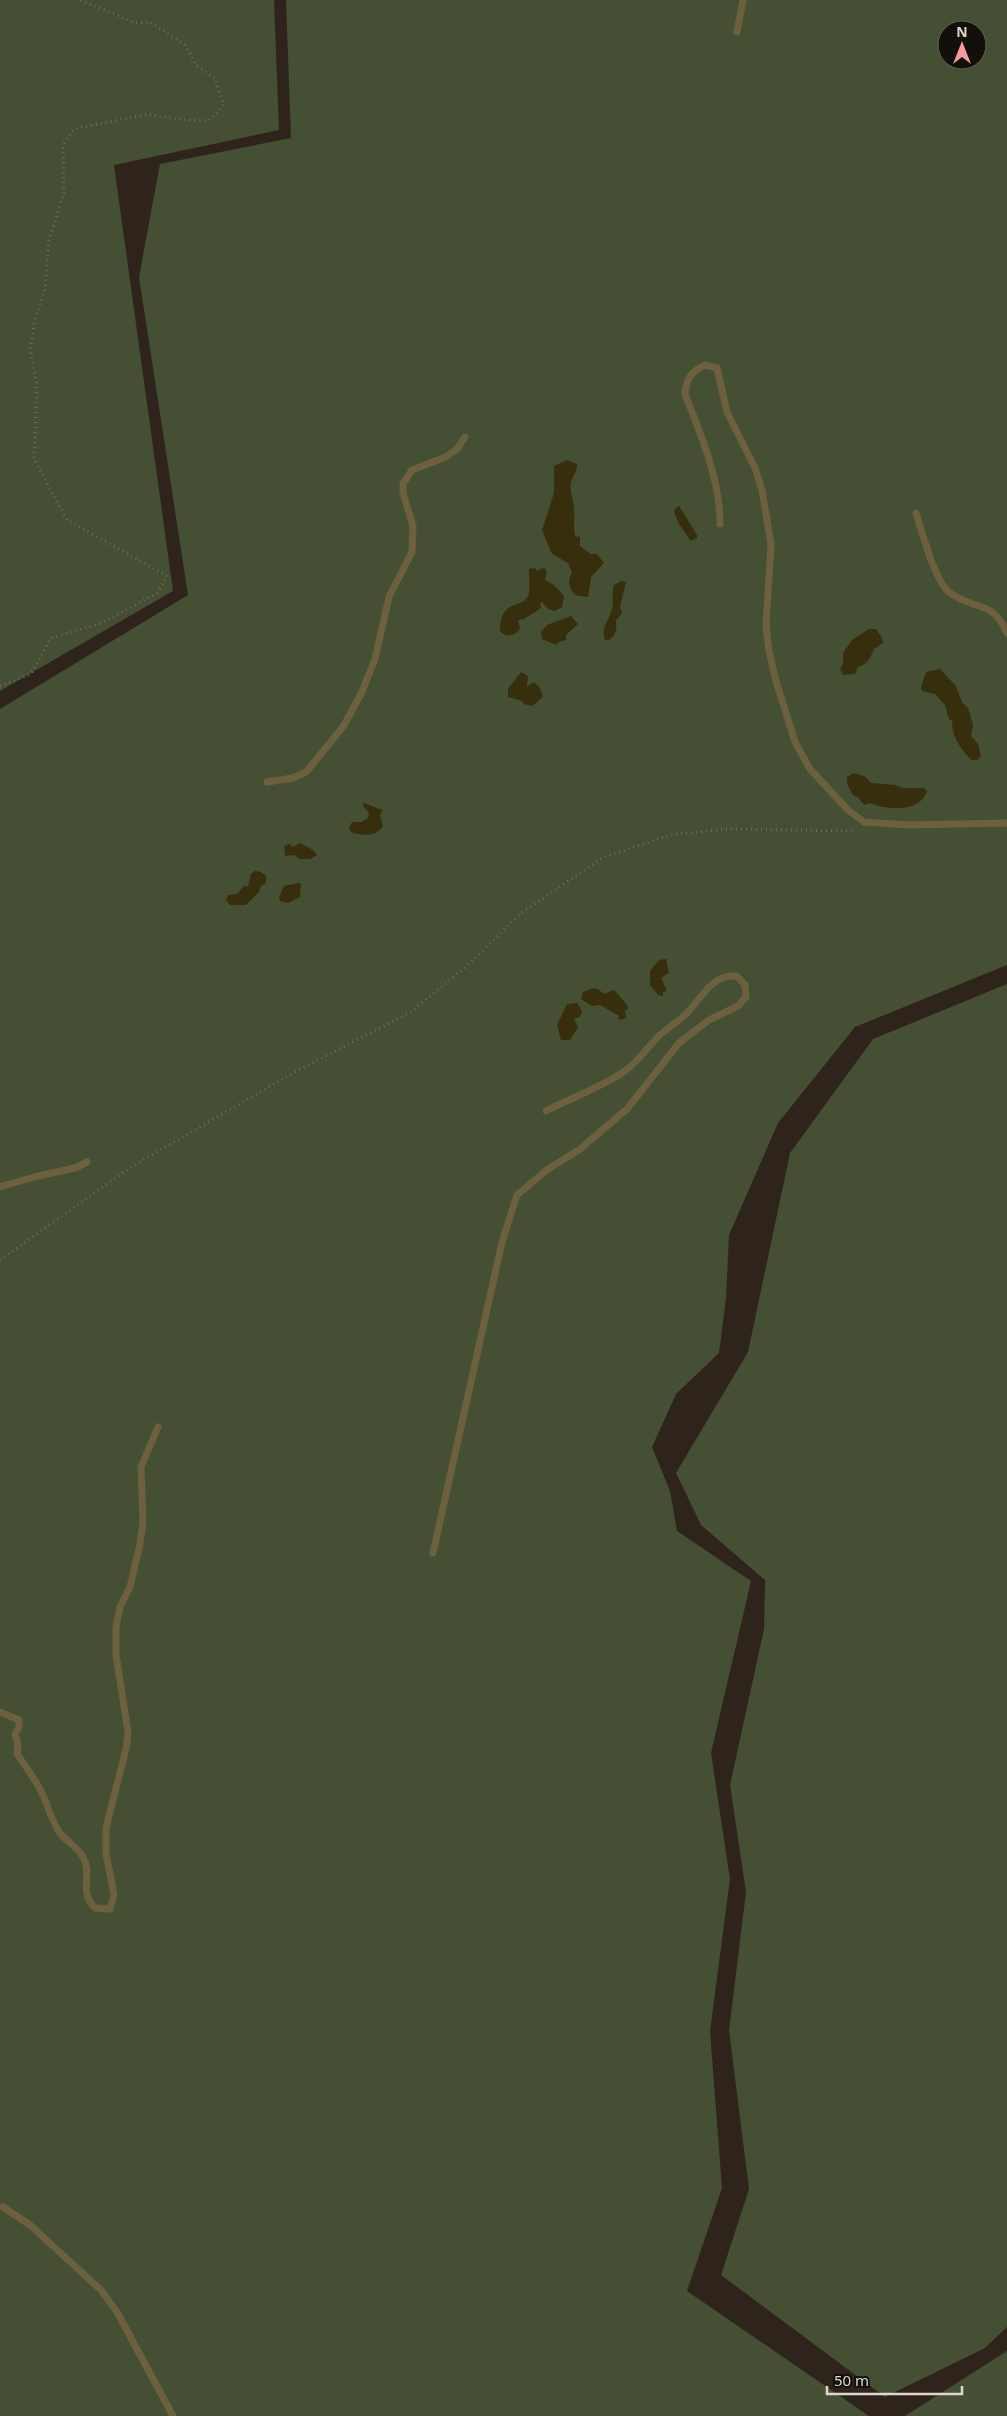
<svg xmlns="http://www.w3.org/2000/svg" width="1007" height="2416" font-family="'Noto Sans',sans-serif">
  <rect width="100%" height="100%" fill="#2f241c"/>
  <g fill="#454f33" fill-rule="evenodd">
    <path d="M 0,0 L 274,0 L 279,130 L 114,165 L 173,591 L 0,691 Z"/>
    <path d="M 286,0 L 1007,0 L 1007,965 L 855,1027 L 778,1123 L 729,1235 L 726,1298 L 719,1353 L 676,1394 L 652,1447 L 670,1491 L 677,1531 L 751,1581 L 711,1753 L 730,1879 L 710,2031 L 722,2188 L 687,2291 L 869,2416 L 0,2416 L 0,709 L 188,595 L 139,277 L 160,164 L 291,138 ZM 947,30 L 977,30 L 977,60 L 947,60 Z"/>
    <path d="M 1007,984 L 1007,2327 L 985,2348 L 885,2397 L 721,2275 L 749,2189 L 729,2030 L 746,1892 L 730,1785 L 764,1629 L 765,1580 L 701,1525 L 676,1473 L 748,1352 L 790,1153 L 873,1039 Z"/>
    <path d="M 1007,2351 L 1007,2416 L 905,2416 Z"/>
  </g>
  <g fill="#362e0d">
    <path d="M 567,460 L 577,464 C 577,472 573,475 571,482 C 569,490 573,499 574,506 C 575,516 573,527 575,536 L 580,537 L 580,546 L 591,554 L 597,554 L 604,563 L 591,577 L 588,597 L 575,595 C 569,588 567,581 572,573 L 568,563 L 552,554 L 542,530 L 554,493 L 554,466 Z"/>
    <path d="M 679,506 L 697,535 L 697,538 L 691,541 L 679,524 L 674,512 L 675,509 Z"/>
    <path d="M 535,568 L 537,571 L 544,568 L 547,571 L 545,580 L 554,585 L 564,596 L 562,607 L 555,611 L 548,609 L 542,602 L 540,603 L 541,608 L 524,619 L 518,620 L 520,629 C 514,636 506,638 500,631 C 500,596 525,611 529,593 C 530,587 529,575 529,569 Z"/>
    <path d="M 622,581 L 626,582 L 620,606 L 622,613 L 616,621 C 617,630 616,635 609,640 L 605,640 C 601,626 609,621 612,609 C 614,600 611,594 614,585 Z"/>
    <path d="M 571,616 L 578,624 L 566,635 L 566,640 L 559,642 L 556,645 L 542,639 L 541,632 L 547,625 Z"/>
    <path d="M 869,629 L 876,629 L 882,638 L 883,643 L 874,649 C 870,658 868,664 858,667 L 855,674 L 843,675 L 840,669 L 843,664 L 843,653 L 852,640 Z"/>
    <path d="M 940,669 L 956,686 L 962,702 L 968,708 L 973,725 L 971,736 L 978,744 L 981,756 L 977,760 L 971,760 C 960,748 952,737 952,721 L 949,719 L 945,705 L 935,694 L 922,691 L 921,687 L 926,672 Z"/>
    <path d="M 521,672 L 528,676 L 527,686 L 534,682 L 540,688 L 543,697 L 532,706 L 524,704 L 522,701 L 508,697 L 508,689 Z"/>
    <path d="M 854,773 L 866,777 L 871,783 L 896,785 L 902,788 L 924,788 L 927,791 C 920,813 886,810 870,803 L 864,805 L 858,797 L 853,795 L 847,784 L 847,777 Z"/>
    <path d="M 363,803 L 382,810 L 380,816 L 383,826 C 377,837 361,836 351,832 L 349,828 L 352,822 L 362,822 L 368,818 L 369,813 L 363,806 Z"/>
    <path d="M 300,843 L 313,850 L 317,855 L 310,859 L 299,859 L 295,855 L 285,856 L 284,846 L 289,844 L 293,847 Z"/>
    <path d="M 255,871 L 261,872 L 266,876 L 266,883 L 260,887 L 259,892 L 246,905 L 230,905 L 226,900 L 228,895 L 237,894 L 244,886 L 248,886 L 251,874 Z"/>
    <path d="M 299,883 L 301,884 L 300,897 L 288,903 L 280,901 L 279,897 L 284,886 Z"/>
    <path d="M 666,959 L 669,973 L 661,978 L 667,991 L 663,992 L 663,996 L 658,995 L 650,985 L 650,971 L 659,960 Z"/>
    <path d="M 593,988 L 598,989 L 604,994 L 614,990 L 627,1005 L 628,1009 L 625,1010 L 626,1018 L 619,1020 L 618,1015 L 600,1005 L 592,1006 L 581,999 L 583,992 Z"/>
    <path d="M 577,1003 L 582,1011 L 580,1017 L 574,1019 L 578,1027 L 570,1040 L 561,1040 L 557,1025 L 567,1004 Z"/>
  </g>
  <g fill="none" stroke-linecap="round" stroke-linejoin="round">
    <g stroke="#726861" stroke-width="3" stroke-dasharray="1 4" stroke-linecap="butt">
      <path d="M 0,686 L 31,674 L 51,638 L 102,623 L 157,593 L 167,576 L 67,520 L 34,459 L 37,384 L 30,350 L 35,319 L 45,289 L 49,240 L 64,192 L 63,145 L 74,129 L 147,114 L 176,119 L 208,121 L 224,105 L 215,79 L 196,65 L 185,45 L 150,22 L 135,23 L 80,0"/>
      <path d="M 0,1260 L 131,1167 L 293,1073 L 411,1012 L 467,966 L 521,913 L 604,857 L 670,835 L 725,829 L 855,831"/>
    </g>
    <g stroke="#6d603f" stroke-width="7">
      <path d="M 737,32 L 743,0"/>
      <path d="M 916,513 C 922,532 935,581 949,592 C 975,612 992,598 1007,633"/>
      <path d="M 720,524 C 720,478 701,436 685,394 C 686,380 691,371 705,365 L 717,368 L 727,412 L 755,468 L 762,490 L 771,544 L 766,625 L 769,651 L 776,681 L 795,742 L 810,769 L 848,810 L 864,822 L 909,825 L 1007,823"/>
      <path d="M 267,782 L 293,778 L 306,772 L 343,727 L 361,694 L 375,659 L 389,597 L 412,552 L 413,526 L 403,493 L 403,484 L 412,470 L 446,457 L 457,449 L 465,437"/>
      <path d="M 0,1187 L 34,1177 L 75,1168 L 87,1162"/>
      <path d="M 433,1553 L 502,1242 L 517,1195 L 548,1169 L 579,1150 L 627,1109 L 679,1043 L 709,1020 L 738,1006 L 746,997 L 745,985 L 737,976 C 712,974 702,997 687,1013 C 679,1021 669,1027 660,1035 C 647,1047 638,1063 622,1073 C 599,1088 571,1098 546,1111"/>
      <path d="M 0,1712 L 19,1720 L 19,1727 L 15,1734 L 18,1745 L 17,1754 C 26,1767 35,1779 42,1793 C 48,1806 51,1819 59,1832 C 66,1841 77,1847 83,1857 C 93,1874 78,1891 95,1908 L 110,1909 L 114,1895 L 106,1853 L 106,1828 L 126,1749 L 128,1732 L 116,1655 L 116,1627 L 120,1607 L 130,1587 L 140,1544 L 143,1522 L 141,1467 L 158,1427"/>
      <path d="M 3,2207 L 30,2225 L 101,2290 L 117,2312 L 173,2416"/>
    </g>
  </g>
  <g transform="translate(962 45)"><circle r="24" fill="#130f0b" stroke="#645f5b"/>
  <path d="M0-4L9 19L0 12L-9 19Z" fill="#f59b9a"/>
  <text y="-8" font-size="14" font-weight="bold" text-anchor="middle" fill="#ded7d2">N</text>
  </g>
  <path d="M827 2386v8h135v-8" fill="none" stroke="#ded7d2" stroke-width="2.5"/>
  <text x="834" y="2386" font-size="15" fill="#ded7d2" stroke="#130f0b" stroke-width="4" paint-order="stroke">50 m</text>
</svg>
